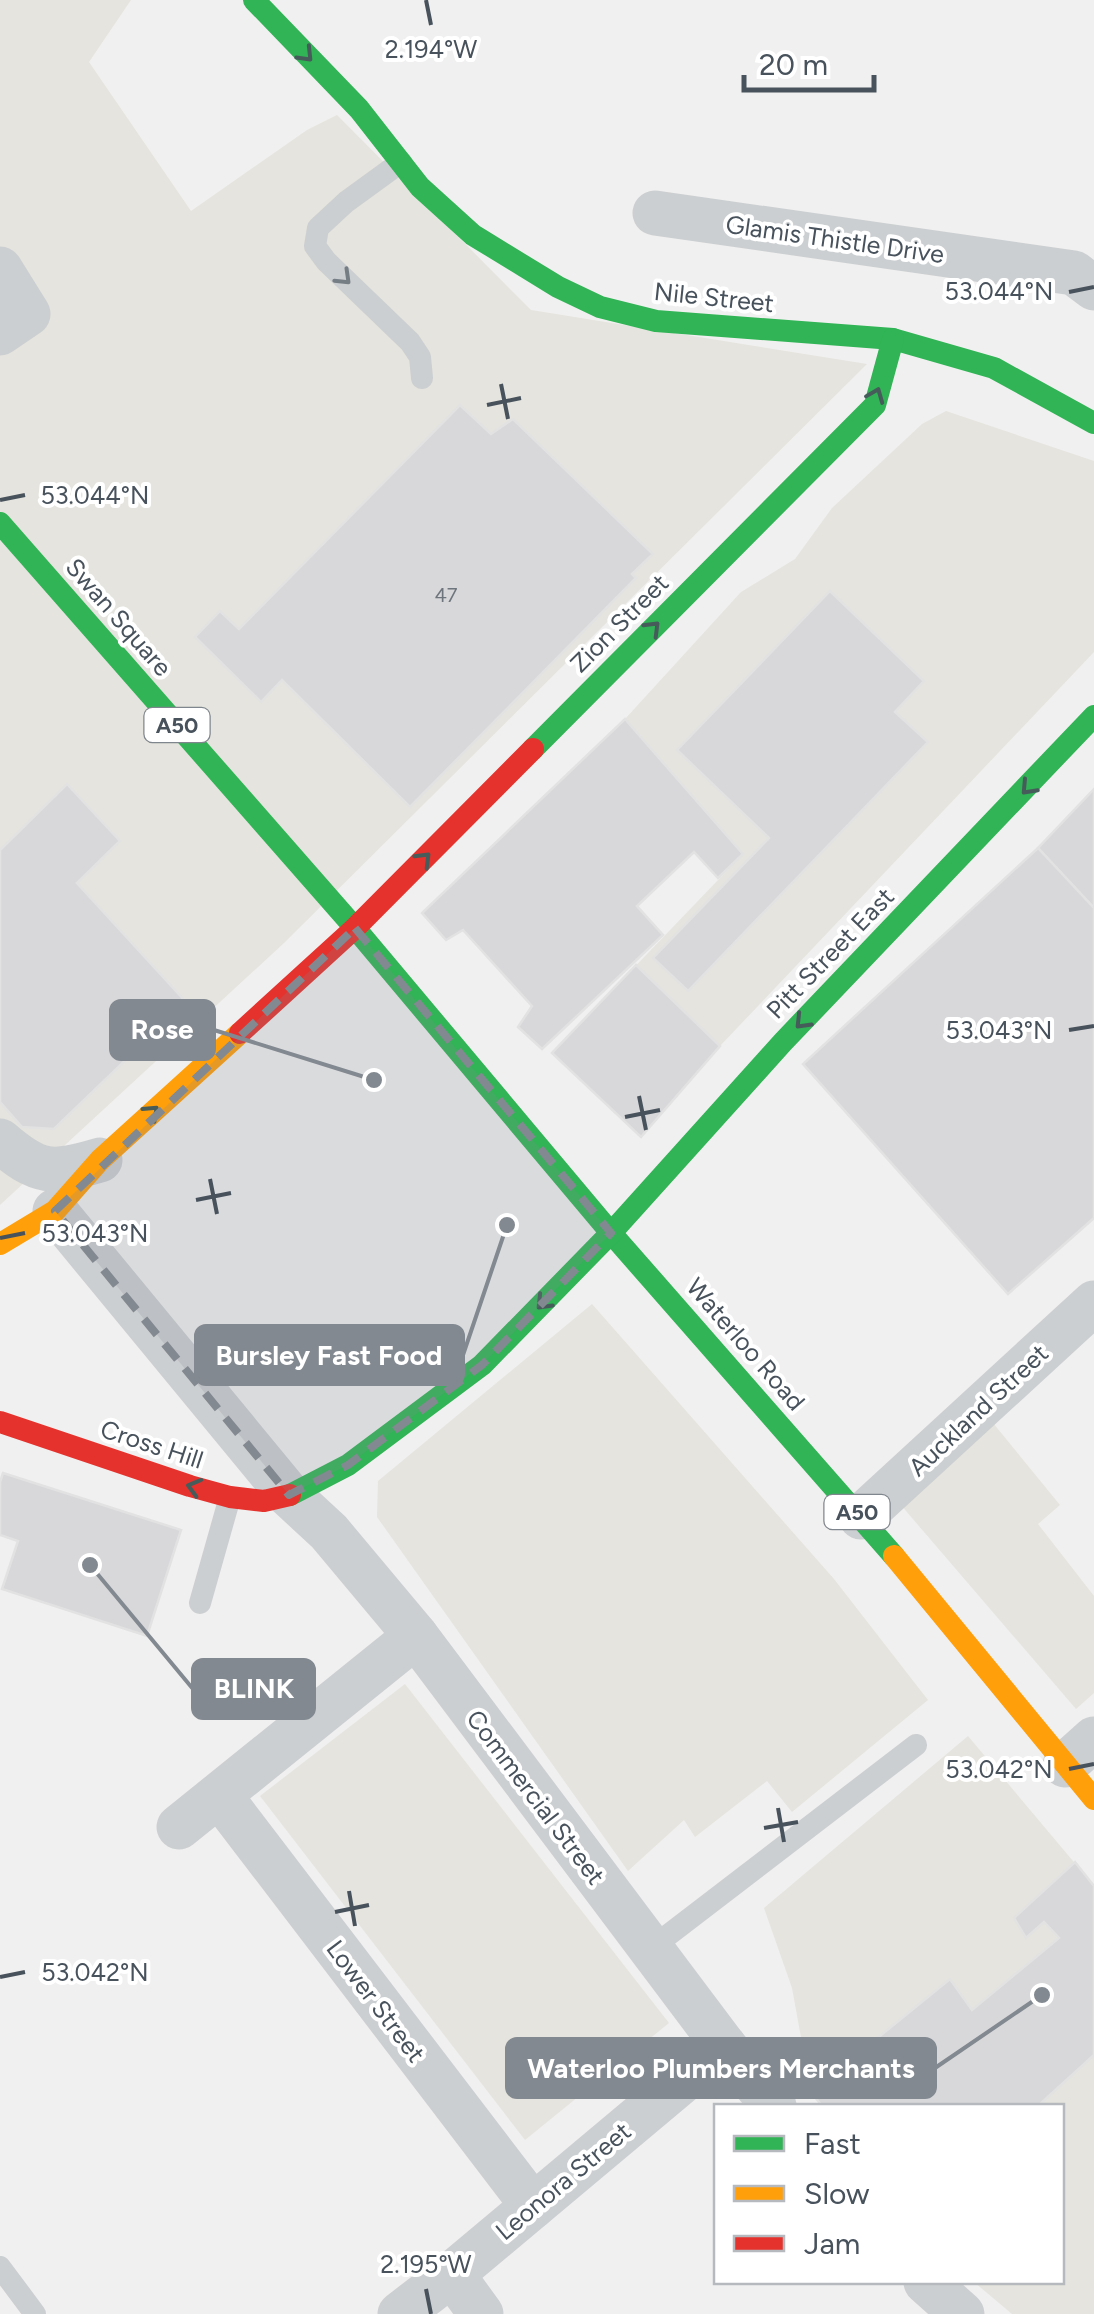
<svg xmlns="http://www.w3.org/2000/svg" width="1094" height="2314" font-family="Figtree,sans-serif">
  <rect width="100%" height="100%" fill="#f1f0f0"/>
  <g fill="#e5e4de">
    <path d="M 0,0 L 131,0 L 89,62 L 191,211 L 307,130 L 337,115 L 531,310 L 867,364 L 284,943 L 0,1205 Z"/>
    <path d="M 946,411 L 1094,461 L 1094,652 L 720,1046 L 641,1137 L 552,1053 L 743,854 L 625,719 L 741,592 L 795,559 L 832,508 L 922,424 Z"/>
    <path d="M 592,1304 L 834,1579 L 928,1700 L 792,1812 L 767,1781 L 695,1837 L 684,1820 L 628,1871 L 377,1517 L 378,1481 Z"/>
    <path d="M 993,1423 L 1060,1505 L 1038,1524 L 1094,1596 L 1094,1693 L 1076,1709 L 900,1504 Z"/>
    <path d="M 405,1684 L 669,2023 L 525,2140 L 260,1796 Z"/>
    <path d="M 968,1736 L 1094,1886 L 1094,2314 L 1012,2314 L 974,2282 L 1062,2282 L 1062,2106 L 822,2106 L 811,2092 L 792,1988 L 764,1908 Z"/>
  </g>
  <g fill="#d8d8da" stroke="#e2e2e3" stroke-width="2.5">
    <path d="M 460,405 L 491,434 L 513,419 L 653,554 L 632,574 L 636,578 L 410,807 L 282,680 L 261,702 L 195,637 L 220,611 L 239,629 Z"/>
    <path d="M 830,591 L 924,681 L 895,712 L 928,742 L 688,991 L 653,958 L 769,838 L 677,750 Z"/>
    <path d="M 625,719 L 743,854 L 718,878 L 694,852 L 637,906 L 663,935 L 542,1049 L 518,1027 L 532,1006 L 463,930 L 446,940 L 422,913 Z"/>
    <path d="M 67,784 L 120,841 L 77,883 L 186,1002 L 54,1129 L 22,1127 L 0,1102 L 0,850 Z"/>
    <path d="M 1094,789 L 1094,908 L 1038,848 Z"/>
    <path d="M 1038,848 L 1094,908 L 1094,1218 L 1008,1294 L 803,1064 Z"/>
    <path d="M 636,965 L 720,1046 L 641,1137 L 552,1053 Z"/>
    <path d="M 3,1473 L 181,1530 L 147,1636 L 2,1589 L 18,1541 L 0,1535 L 0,1482 Z"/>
    <path d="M 1075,1862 L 1094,1886 L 1094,2055 L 1038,2106 L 822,2106 L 811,2092 L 950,1979 L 972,2010 L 1059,1938 L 1044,1922 L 1026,1938 L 1014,1918 Z"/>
  </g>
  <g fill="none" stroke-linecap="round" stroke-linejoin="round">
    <g stroke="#cccfd1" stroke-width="22">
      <path d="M 401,162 L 346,202 L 318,228 L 315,246 L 326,261 L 410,342 L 420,357 L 422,378"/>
      <path d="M 200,1603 L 230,1497"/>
      <path d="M 650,1949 L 916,1745"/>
      <path d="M 0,2267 L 35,2314"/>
    </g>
    <g stroke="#cccfd1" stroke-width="45">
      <path d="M 655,213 L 1074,273 L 1094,288"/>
      <path d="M 0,269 L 28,314 L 0,333"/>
      <path d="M 0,1141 C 39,1175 52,1174 100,1160"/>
      <path d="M 55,1211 L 289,1495 L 329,1532 L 416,1636 L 724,2046 L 774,2106"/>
      <path d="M 861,1517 L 1094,1303"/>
      <path d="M 1065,1765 L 1094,1739"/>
      <path d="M 220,1796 L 533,2206"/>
      <path d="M 179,1827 L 416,1636"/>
      <path d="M 452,2274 L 481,2314"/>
      <path d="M 926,2282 L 962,2314"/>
      <path d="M 400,2314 L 452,2274 L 724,2046"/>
    </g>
    <g stroke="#30b455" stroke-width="22">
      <path d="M 254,0 L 359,109 L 420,187 L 473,235 L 558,287 L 600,307 L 656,321 L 893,339 L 994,368 L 1094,423"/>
      <path d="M 0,523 L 355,928 L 611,1233 L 894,1556"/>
      <path d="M 533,749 L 875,405 L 893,339"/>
      <path d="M 290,1495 L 348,1465 L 482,1365 L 611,1233 L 783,1042 L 1094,716"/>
    </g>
    <g stroke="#ff9f0a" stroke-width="22">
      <path d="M 0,1244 L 55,1211 L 100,1160 L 240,1033"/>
      <path d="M 894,1556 L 1094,1799"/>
    </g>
    <g stroke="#e5322d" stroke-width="22">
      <path d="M 240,1033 L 355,928 L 533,749"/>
      <path d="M 0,1422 L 190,1486 L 230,1497 L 264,1501 L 290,1495"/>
    </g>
  </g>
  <defs><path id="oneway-chevron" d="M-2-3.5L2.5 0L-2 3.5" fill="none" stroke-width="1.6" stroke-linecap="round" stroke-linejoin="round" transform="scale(2.5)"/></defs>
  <g stroke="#465c5b">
    <use href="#oneway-chevron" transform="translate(306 55) rotate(46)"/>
    <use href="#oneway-chevron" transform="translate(876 395) rotate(-68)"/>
    <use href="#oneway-chevron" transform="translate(653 628) rotate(-45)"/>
    <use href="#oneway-chevron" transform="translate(1028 788) rotate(133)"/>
    <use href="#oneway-chevron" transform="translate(424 859) rotate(-45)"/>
    <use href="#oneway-chevron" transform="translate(802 1022) rotate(134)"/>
    <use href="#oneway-chevron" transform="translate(152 1112) rotate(-43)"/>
    <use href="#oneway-chevron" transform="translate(543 1303) rotate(134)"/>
    <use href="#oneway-chevron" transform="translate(194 1487) rotate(-164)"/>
  </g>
  <use stroke="#767e85" href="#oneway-chevron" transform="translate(344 278) rotate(44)"/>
  <path fill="#838990" fill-opacity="0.2" stroke="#838990" stroke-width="8" stroke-dasharray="20 12" stroke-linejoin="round" d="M 355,928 L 611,1233 L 482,1365 L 348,1465 L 289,1495 L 55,1211 Z"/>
  <path fill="none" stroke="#48525c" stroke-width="4" d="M 426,0 L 431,25M 1069,292 L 1094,287M 501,384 L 508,419M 487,405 L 521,398M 0,500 L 25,495M 1069,1030 L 1094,1026M 639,1096 L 646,1130M 625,1117 L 660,1110M 210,1179 L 217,1214M 196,1200 L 231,1193M 0,1238 L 25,1233M 1069,1769 L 1094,1764M 778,1808 L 784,1842M 764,1828 L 798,1822M 349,1891 L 355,1926M 335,1912 L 369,1905M 0,1977 L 25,1972M 426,2289 L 431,2314"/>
  <g text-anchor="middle" stroke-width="8" stroke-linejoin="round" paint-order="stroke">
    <g font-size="20" fill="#6e757d">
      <text x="446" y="602">47</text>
    </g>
    <g fill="#fff" stroke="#7f868d" stroke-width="2.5">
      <rect x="144.5" y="708" width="65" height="34" rx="8"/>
      <rect x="824.5" y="1495" width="65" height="34" rx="8"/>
    </g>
    <g font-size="22" font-weight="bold" fill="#48525c">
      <text x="177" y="733">A50</text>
      <text x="857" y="1520">A50</text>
    </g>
    <g font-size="25" fill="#48525c" stroke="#fff">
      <text transform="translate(835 239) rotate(8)" y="9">Glamis Thistle Drive</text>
      <text transform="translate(714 297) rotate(6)" y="9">Nile Street</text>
      <text transform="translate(119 617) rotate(49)" y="9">Swan Square</text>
      <text transform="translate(619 623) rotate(-45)" y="9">Zion Street</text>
      <text transform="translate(830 953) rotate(-46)" y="9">Pitt Street East</text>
      <text transform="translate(746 1344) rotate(49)" y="9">Waterloo Road</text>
      <text transform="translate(978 1410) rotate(-43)" y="9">Auckland Street</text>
      <text transform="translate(152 1444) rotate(18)" y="9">Cross Hill</text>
      <text transform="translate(536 1797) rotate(53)" y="9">Commercial Street</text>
      <text transform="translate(376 2001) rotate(53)" y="9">Lower Street</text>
      <text transform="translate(563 2181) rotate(-40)" y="9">Leonora Street</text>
    </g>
  </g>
  <g font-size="25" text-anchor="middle" fill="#48525c" stroke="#fff" stroke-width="8" stroke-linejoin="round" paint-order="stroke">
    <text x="431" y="58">2.194°W</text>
    <text x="999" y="300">53.044°N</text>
    <text x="95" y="504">53.044°N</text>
    <text x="999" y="1039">53.043°N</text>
    <text x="95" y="1242">53.043°N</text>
    <text x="999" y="1778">53.042°N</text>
    <text x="95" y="1981">53.042°N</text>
    <text x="426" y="2273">2.195°W</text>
  </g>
  <path fill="none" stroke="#838990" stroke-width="4" d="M374 1080L214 1030M507 1225L463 1355M90 1565L193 1689M1042 1995L935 2068"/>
  <g fill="#838990" stroke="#fff" stroke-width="4">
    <circle cx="374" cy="1080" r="10"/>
    <circle cx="507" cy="1225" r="10"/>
    <circle cx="90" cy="1565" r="10"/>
    <circle cx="1042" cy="1995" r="10"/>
  </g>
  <g fill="#838990" stroke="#838990" stroke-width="4">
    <rect x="111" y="1001" width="103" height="58" rx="10"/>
    <rect x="196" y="1326" width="267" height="58" rx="10"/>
    <rect x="193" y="1660" width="121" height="58" rx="10"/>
    <rect x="507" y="2039" width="428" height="58" rx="10"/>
  </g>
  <g font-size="28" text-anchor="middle" font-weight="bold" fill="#fff">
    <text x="162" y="1039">Rose</text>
    <text x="329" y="1365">Bursley Fast Food</text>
    <text x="254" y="1698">BLINK</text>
    <text x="721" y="2078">Waterloo Plumbers Merchants</text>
  </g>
  <rect x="714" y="2104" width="350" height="180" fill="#ffffff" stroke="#b6babe" stroke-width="2.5"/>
  <rect x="734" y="2136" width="50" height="15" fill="#30b455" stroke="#b6babe" stroke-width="2.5"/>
  <text x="804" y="2154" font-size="30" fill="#48525c">Fast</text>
  <rect x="734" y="2186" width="50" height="15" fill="#ff9f0a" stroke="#b6babe" stroke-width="2.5"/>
  <text x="804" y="2204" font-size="30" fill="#48525c">Slow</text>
  <rect x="734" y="2236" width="50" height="15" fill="#e5322d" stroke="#b6babe" stroke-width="2.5"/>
  <text x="804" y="2254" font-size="30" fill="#48525c">Jam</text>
  <path d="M744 75v15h130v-15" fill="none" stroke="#48525c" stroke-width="5"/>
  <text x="759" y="75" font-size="30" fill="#48525c" stroke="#ffffff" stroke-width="8" paint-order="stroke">20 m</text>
</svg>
